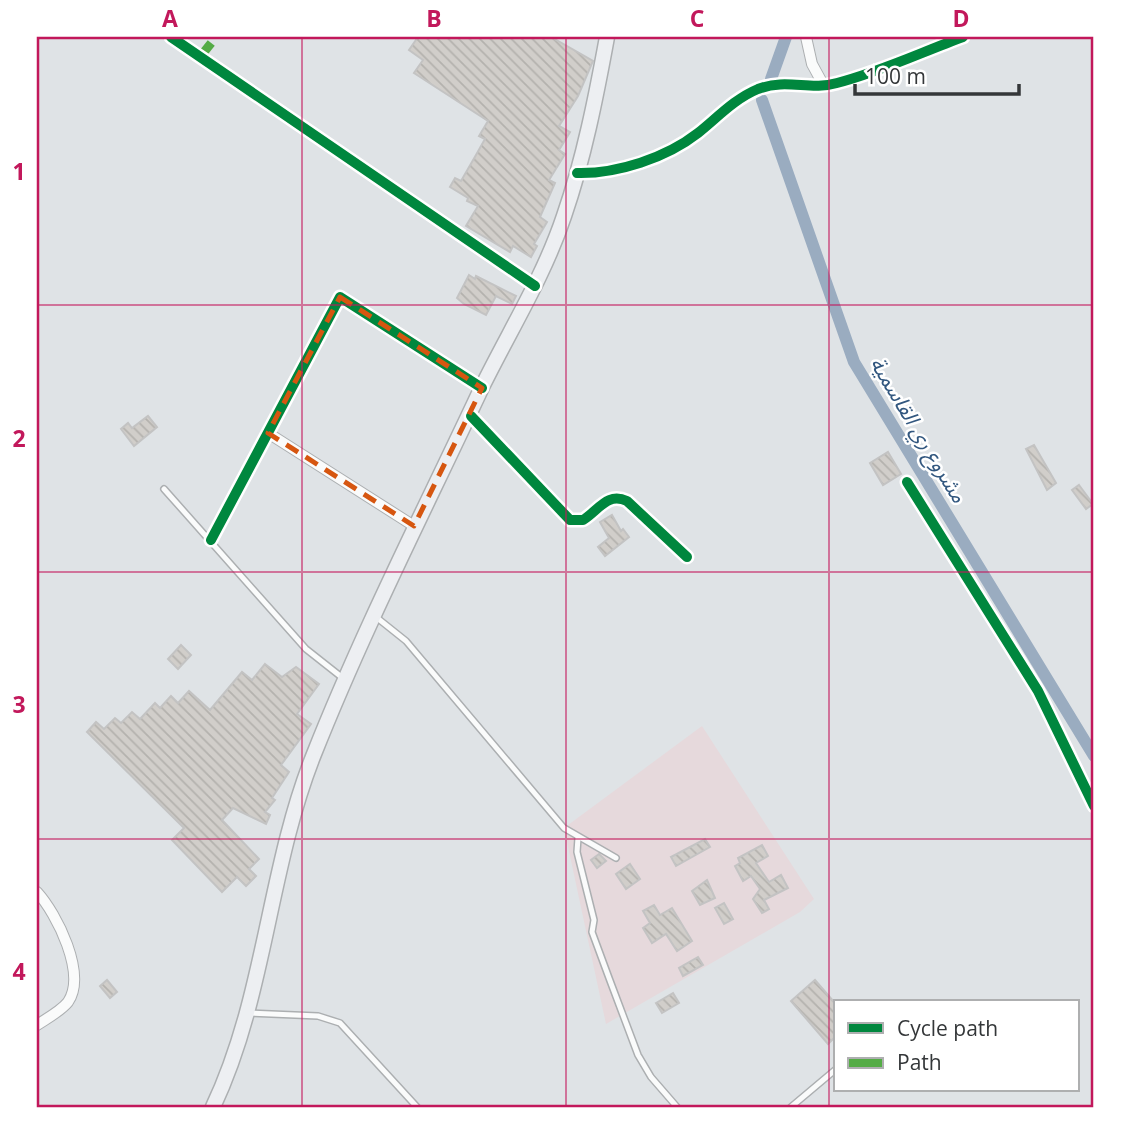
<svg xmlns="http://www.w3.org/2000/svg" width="1131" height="1144" font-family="'Open Sans','Noto Sans Arabic',sans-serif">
  <defs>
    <pattern id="building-back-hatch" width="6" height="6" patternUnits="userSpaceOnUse" patternTransform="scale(1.75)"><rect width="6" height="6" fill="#d1ceca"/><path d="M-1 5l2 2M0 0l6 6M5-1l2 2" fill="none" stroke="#b4b2ae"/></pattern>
  </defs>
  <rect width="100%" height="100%" fill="#dfe3e6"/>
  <path fill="#e6d9dc" d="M 702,726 L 814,899 L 800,912 L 606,1024 L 564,828 Z"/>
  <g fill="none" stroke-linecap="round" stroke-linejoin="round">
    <g stroke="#9aacc0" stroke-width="12">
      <path d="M 771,79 L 786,37"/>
      <path d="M 762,100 L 854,362 L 1094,756"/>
    </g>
  </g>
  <g fill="url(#building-back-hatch)" stroke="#c3c3c3" stroke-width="2">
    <path d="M 418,37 L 551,37 L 593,61 L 578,96 L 559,126 L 570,132 L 559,150 L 565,154 L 549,180 L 555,183 L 540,217 L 547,222 L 534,244 L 537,246 L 531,257 L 513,246 L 510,252 L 466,226 L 478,206 L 467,201 L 468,198 L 450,187 L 455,178 L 461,181 L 476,155 L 485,139 L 479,136 L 488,121 L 414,73 L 423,60 L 409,50 Z"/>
    <path d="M 469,275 L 475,279 L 476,276 L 516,296 L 512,304 L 496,296 L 486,315 L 464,304 L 457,298 Z"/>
    <path d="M 148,416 L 157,427 L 134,446 L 121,429 L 128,423 L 132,428 Z"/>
    <path d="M 1034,445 L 1056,483 L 1047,490 L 1026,449 Z"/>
    <path d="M 888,452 L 901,474 L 883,485 L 870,463 Z"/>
    <path d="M 1079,485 L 1093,504 L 1086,509 L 1072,490 Z"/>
    <path d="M 612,515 L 621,531 L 623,529 L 629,537 L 605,556 L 598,547 L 609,538 L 600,522 Z"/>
    <path d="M 181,645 L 191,655 L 178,669 L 168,659 Z"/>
    <path d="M 265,664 L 282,677 L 296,667 L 319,684 L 297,714 L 311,724 L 281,765 L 289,772 L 272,798 L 275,800 L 265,812 L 270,815 L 266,824 L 233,808 L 222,820 L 259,859 L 249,869 L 256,876 L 246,886 L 237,877 L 222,892 L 172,840 L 184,828 L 87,732 L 96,722 L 104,729 L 115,718 L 121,723 L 132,712 L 140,719 L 155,703 L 160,708 L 171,696 L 178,703 L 189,691 L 210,710 L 242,672 L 252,680 Z"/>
    <path d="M 705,839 L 710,847 L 676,866 L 671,857 Z"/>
    <path d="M 762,845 L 768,856 L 756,863 L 769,882 L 781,875 L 788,888 L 764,900 L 769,909 L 762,913 L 753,899 L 760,889 L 751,876 L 743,881 L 735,866 L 740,863 L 738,858 Z"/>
    <path d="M 599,854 L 606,861 L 597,868 L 591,860 Z"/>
    <path d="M 630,864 L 640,879 L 626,889 L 616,874 Z"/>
    <path d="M 707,880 L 715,898 L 700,905 L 692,891 Z"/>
    <path d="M 724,903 L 733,919 L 724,924 L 715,908 Z"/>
    <path d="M 654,905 L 660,915 L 672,908 L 692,941 L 677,951 L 666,934 L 652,943 L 643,928 L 650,923 L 643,911 Z"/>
    <path d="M 698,957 L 703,965 L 683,976 L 679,968 Z"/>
    <path d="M 107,980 L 117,992 L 110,998 L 100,986 Z"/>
    <path d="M 815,980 L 835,1003 L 835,1037 L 828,1044 L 791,1001 Z"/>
    <path d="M 673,993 L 679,1003 L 662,1013 L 656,1003 Z"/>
  </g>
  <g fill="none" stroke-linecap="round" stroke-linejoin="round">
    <defs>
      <g id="lane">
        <path d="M 164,489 L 306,649 L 344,679"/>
        <path d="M 376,617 L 406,641 L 564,828 L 616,858"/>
        <path d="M 578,838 L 577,852 L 594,920 L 592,932 L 609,978 L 638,1055 L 651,1077 L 677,1107"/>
        <path d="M 249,1013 L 318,1016 L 340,1023 L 417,1107"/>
        <path d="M 791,1107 L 835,1070"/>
      </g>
      <g id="street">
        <path d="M 171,37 L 535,286"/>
        <path d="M 806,37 L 812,64 L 824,86"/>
        <path d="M 577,173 C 617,174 666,158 698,133 C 717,118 734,99 758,89 C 787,78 810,91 837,83 C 880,72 922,52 963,37"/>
        <path d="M 471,416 L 570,520 L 583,520 C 599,510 607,492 627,501 L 687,557"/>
        <path d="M 268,433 L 414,526"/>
        <path d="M 907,482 L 1038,691 L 1094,806"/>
        <path d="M 211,540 L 340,297 L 482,388"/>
        <path d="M 37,892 C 57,914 87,974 68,1002 C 61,1011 46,1019 37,1025"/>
      </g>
      <path id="secondary" d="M 213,1107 C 266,995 268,869 314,754 C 364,628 425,509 482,387 C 510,330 544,276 564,216 C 584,158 596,97 607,37"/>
    </defs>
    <use href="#lane" stroke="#acafb1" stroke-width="8"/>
    <use href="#street" stroke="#acafb1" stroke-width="12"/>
    <use href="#secondary" stroke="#acafb1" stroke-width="17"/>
    <use href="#lane" stroke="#fafbfb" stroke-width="5"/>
    <use href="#street" stroke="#fafbfb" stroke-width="10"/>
    <use href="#secondary" stroke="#edeff2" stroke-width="14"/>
    <path stroke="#54ac46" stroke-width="9" stroke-dasharray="18 9" stroke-linecap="butt" d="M 200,57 L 216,37"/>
    <defs>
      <g id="cycleway">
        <path d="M 171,37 L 535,286"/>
        <path d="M 577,173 C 617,174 666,158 698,133 C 717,118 734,99 758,89 C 787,78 810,91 837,83 C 880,72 922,52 963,37"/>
        <path d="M 471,416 L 570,520 L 583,520 C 599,510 607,492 627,501 L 687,557"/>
        <path d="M 907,482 L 1038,691 L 1094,806"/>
        <path d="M 211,540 L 340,297 L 482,388"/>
      </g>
    </defs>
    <use href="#cycleway" stroke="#fff" stroke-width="15"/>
    <use href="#cycleway" stroke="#00873e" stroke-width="10"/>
  </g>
  <path fill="none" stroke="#d65610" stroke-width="5" stroke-dasharray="14 9" stroke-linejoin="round" d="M 340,297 L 482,388 L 414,526 L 268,433 Z"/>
  <path fill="none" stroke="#c2185b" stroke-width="2" stroke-opacity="0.55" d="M 302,37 L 302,1107M 566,37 L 566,1107M 829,37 L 829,1107M 37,305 L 1094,305M 37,572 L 1094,572M 37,839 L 1094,839"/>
  <g text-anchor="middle" stroke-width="5" stroke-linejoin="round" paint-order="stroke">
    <g font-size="21" font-style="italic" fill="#32577f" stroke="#fff">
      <text transform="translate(918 430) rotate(59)" y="7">مشروع ري القاسمية</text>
    </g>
  </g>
  <rect width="1131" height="1144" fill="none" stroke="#ffffff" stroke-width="77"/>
  <rect x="834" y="1000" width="245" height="91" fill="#ffffff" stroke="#aeafb0" stroke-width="2"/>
  <rect x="848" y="1023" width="35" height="10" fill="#00873e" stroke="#aeafb0" stroke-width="2"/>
  <text x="897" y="1036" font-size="21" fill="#343739">Cycle path</text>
  <rect x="848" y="1058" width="35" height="10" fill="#54ac46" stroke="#aeafb0" stroke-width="2"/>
  <text x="897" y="1070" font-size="21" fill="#343739">Path</text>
  <path d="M855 84v10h164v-10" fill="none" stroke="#343739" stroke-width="3.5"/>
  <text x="865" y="84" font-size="21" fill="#343739" stroke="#ffffff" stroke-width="5" paint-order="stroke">100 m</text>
  <rect x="38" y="38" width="1054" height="1068" fill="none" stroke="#c2185b" stroke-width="2.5"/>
  <g font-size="23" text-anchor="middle" font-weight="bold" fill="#c2185b">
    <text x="170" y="27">A</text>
    <text x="434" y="27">B</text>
    <text x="697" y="27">C</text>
    <text x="961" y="27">D</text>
    <text x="19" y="180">1</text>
    <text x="19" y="447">2</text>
    <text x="19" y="713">3</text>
    <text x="19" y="980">4</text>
  </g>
</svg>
